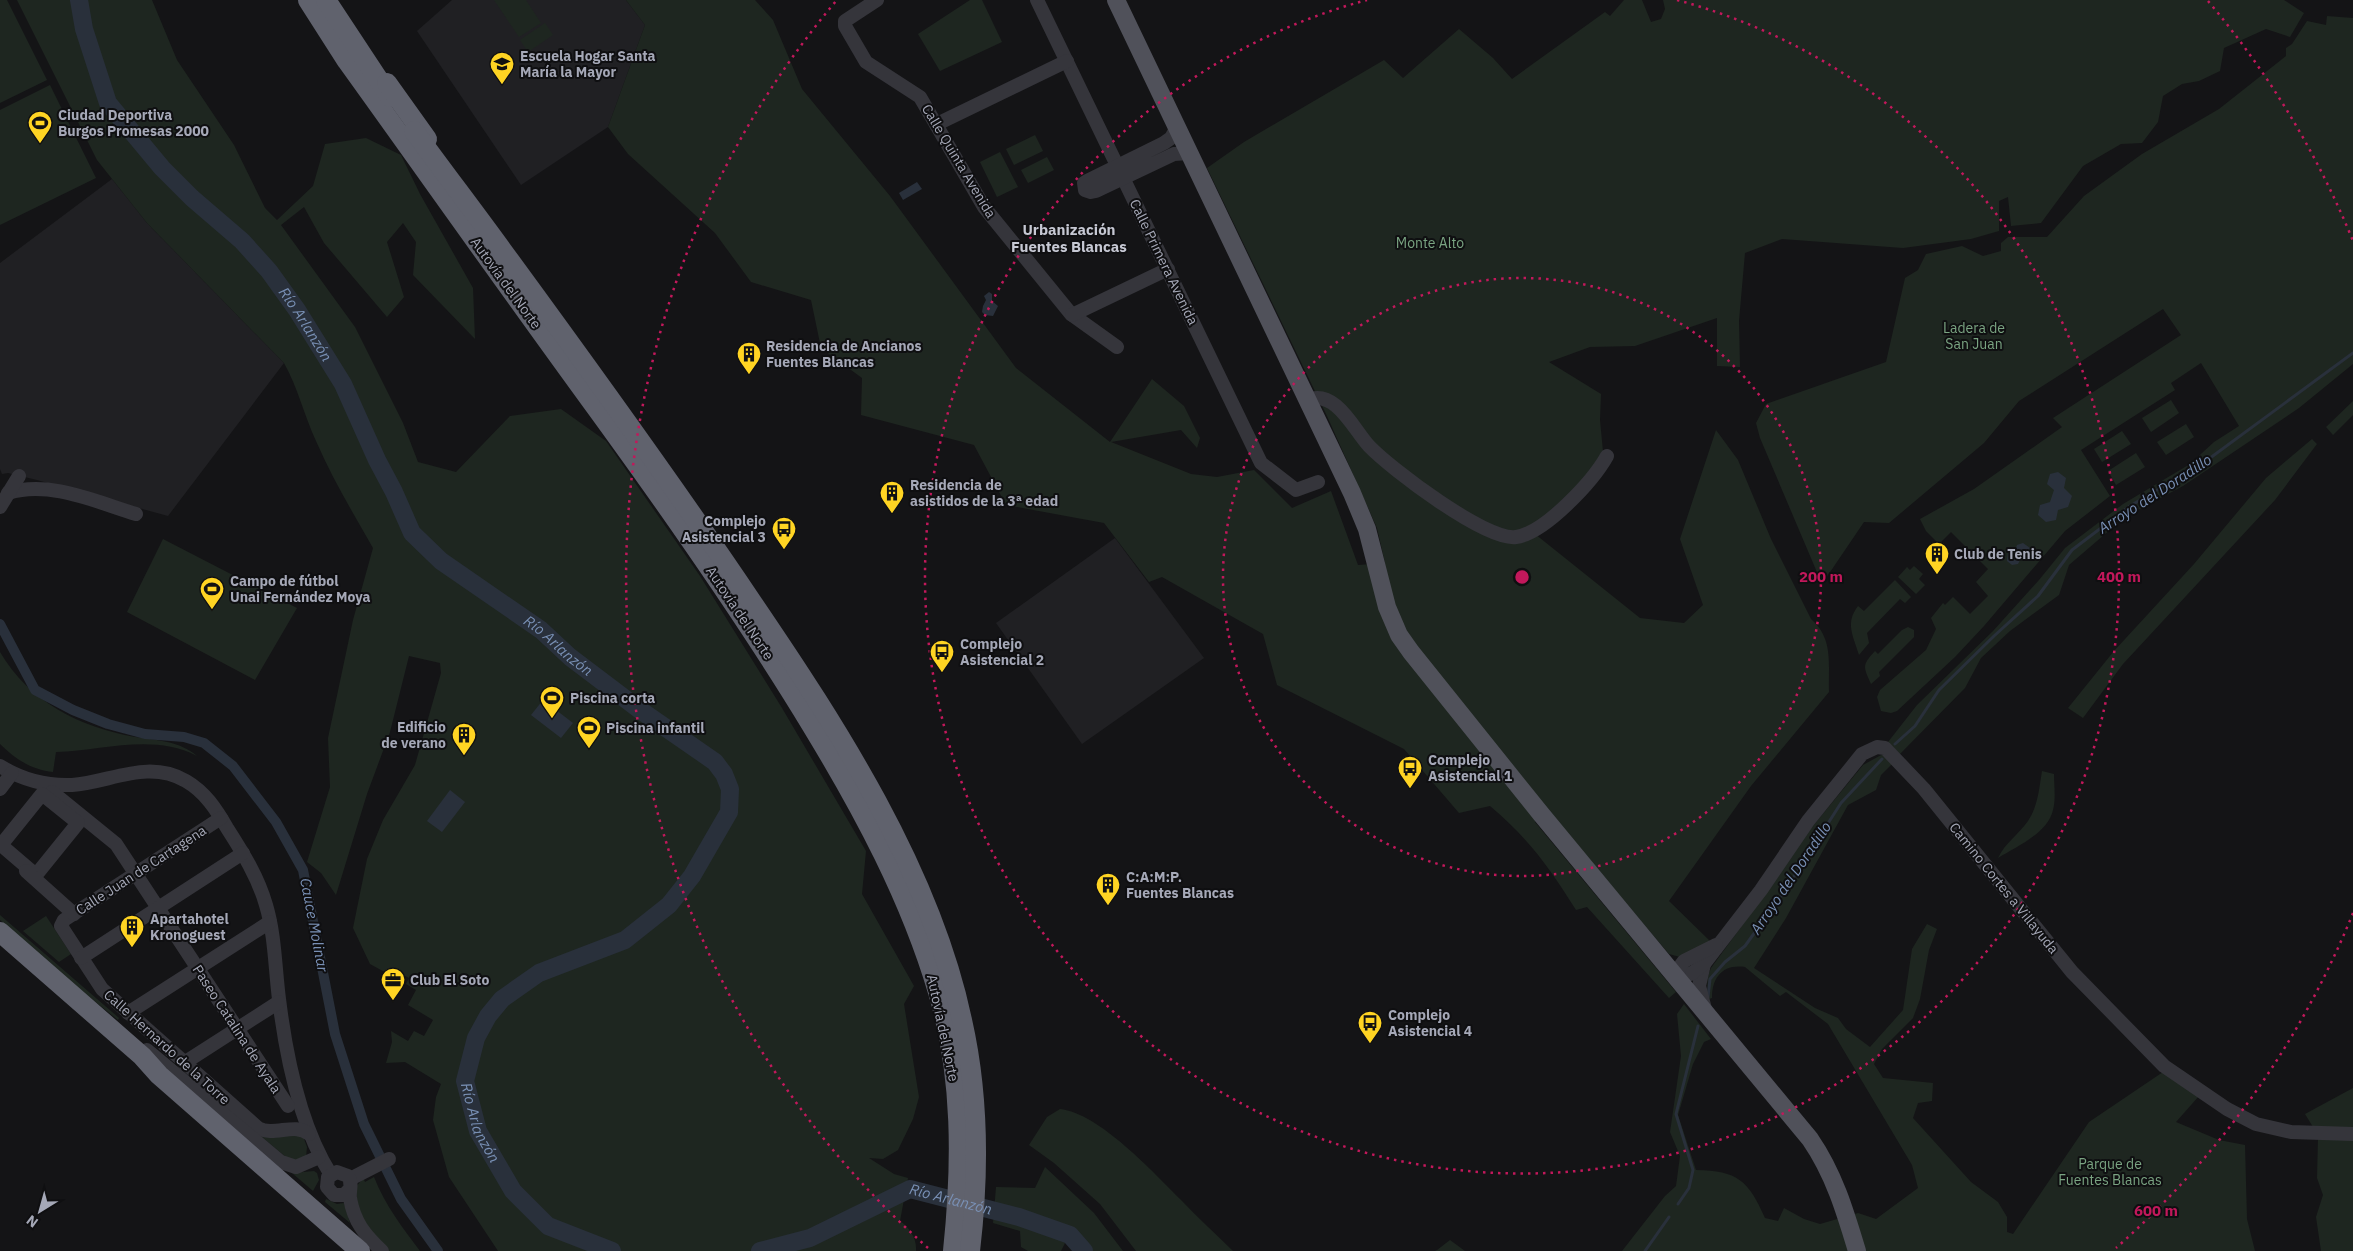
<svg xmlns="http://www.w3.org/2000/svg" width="2353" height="1251" font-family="'IBM Plex Sans',sans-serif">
  <rect width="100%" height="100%" fill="#141416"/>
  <g fill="#202023">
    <path d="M 452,0 L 626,0 L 645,25 L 608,127 L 521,185 L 417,31 Z"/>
    <path d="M 112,179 L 147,223 L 284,363 L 168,516 L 37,480 L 8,473 L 2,474 L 0,469 L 0,263 Z"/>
    <path d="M 1115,538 L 1204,658 L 1082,744 L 996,623 Z"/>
  </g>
  <g fill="#1e2620">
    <path d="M 0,0 L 7,0 L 47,80 L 0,103 Z"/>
    <path d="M 17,0 L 152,0 L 177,60 L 234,145 L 265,208 L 277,220 L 313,186 L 325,144 L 366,138 L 401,155 L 420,194 L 473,288 L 475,339 L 413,275 L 416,242 L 403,223 L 387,242 L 404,297 L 387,317 L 324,243 L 304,207 L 281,225 L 355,327 L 403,423 L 418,462 L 456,472 L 510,416 L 561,409 L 606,441 L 700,576 L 782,708 L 866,851 L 862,894 L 914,986 L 904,1004 L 919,1097 L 913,1119 L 898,1150 L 883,1159 L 869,1158 L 894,1174 L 908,1178 L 900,1221 C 910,1228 917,1239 916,1251 L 498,1251 L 449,1177 L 433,1120 L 436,1097 L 441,1084 L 405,1062 L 386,1063 L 392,1042 L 391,1031 L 408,1041 L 414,1031 L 424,1036 L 433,1020 L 408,1005 L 416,990 L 406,984 L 409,978 L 394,970 L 390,975 L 370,964 L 353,928 L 367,859 L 383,820 L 415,765 L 441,673 L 440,663 L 409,656 L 390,732 L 367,794 L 336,895 L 321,873 L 307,862 L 330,787 L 328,738 L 353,620 L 373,548 C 353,513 332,478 316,441 C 304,415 298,388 284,363 L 147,223 L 97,160 Z"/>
    <path d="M 494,0 L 526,0 L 541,23 L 519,37 Z"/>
    <path d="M 626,0 L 755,0 L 773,20 L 802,89 L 890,196 L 1016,368 L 1110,442 L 1152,379 L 1184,406 L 1200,438 L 1197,448 L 1181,430 L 1111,442 L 1191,474 L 1217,477 L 1254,470 L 1292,508 L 1331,491 L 1358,565 L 1385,563 L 1377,528 L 1327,416 L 1207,168 L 1244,142 L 1384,60 L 1403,78 L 1459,29 L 1493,58 L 1512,79 L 1605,12 L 1610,16 L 1624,0 L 1642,0 L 1651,22 L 1661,19 L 1665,9 L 1663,0 L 2284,0 L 2304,13 L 2290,37 L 2266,29 L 2224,48 L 2220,71 L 2199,81 L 2182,84 L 2163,96 L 2158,122 L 2142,143 L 2121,144 L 2083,166 L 2041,223 L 2011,226 L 2008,197 L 1999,201 L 1999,231 L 1971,239 L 1903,248 L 1782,239 L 1745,253 L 1739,321 L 1740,367 L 1717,366 L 1717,318 L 1635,346 L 1590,347 L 1549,362 L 1601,394 L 1600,420 L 1604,462 L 1535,534 L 1640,618 L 1684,623 L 1703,605 L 1680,539 L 1716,430 L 1738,460 L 1771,539 L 1811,619 C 1834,639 1828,664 1829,692 L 1751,786 L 1669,901 L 1711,942 L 1680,957 L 1669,954 L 1547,810 L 1535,822 L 1676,992 L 1669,998 L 1587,907 L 1576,910 C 1549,867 1529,839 1490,806 L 1459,813 L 1404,749 L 1277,685 L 1263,634 L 1162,577 L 1149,582 L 1104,523 L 1006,505 L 974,445 L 861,415 L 862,378 L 821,348 L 811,300 L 751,282 L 715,233 L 628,154 L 608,127 L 645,25 Z"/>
    <path d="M 970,0 L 982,0 L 1002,42 L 940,71 L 918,34 Z"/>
    <path d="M 2327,16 L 2353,18 L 2353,364 L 2299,408 L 2183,486 L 2125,517 L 2069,565 L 2059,595 L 2010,631 L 1981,658 L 1965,688 L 1900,754 L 1888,742 L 1917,705 L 1993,631 L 2039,580 L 2065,548 L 2123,504 L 2190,464 L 2214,442 L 2239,426 L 2201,363 L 2171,383 L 2175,390 L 2081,450 L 2110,496 L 2065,531 L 1984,626 L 1955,657 L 1897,711 L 1891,713 L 1881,711 L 1877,697 L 1880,690 L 1926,650 L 1936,629 L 1931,618 L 1943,603 L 1945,605 L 1953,597 L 1970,614 L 1988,596 L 1976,582 L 1988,569 L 1951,532 L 1939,544 L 1926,531 L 1920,519 L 1974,489 L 2062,427 L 2053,418 L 2181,335 L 2163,309 L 2019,401 L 1984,443 L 1889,523 L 1864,522 L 1822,584 L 1760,438 L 1756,423 L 1766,404 L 1886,362 L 1905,278 L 1918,270 L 1926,254 L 1962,246 L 1983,256 L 2001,251 L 2001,243 L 2008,237 L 2047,237 L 2084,196 L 2142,154 L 2219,109 L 2286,56 L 2286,48 L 2292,44 L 2307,21 L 2326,25 Z"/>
    <path d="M 545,23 L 553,35 L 528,52 L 520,40 Z"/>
    <path d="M 50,85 L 96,178 L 0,225 L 0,110 Z"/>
    <path d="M 1035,135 L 1043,151 L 1014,165 L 1006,149 Z"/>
    <path d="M 1000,152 L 1018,187 L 997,197 L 980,162 Z"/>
    <path d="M 1047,157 L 1054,170 L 1028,183 L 1021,170 Z"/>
    <path d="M 2171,400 L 2179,413 L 2151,432 L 2142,418 Z"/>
    <path d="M 2353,401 L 2353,415 L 2333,435 L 2326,427 Z"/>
    <path d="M 2186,424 L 2194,437 L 2166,455 L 2157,442 Z"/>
    <path d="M 2122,431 L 2131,444 L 2102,462 L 2094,449 Z"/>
    <path d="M 2312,439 L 2317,444 L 2275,500 L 2123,664 L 2083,718 L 2068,708 L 2114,651 L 2194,564 L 2266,478 Z"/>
    <path d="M 2136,453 L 2145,467 L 2116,485 L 2108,471 Z"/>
    <path d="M 163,539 L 297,608 L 255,680 L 127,612 Z"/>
    <path d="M 1914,566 L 1923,574 L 1919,579 L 1925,585 L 1916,594 L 1898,577 L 1907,567 L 1910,570 Z"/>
    <path d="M 1895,580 L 1911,597 L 1905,603 L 1900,599 L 1867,633 L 1869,643 L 1859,655 C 1853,635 1845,623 1858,606 L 1864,611 Z"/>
    <path d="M 1908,627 L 1914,630 L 1914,637 L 1879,672 L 1880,676 L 1871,684 C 1864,667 1861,666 1875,651 L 1878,654 L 1902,630 Z"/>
    <path d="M 0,652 C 29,702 80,727 135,737 C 156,740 180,741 197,756 C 152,733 103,751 56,752 L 53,772 C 32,770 15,759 0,744 Z"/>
    <path d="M 1883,754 L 1893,763 L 1881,775 L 1876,790 L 1848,805 L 1786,918 L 1754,968 L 1815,1008 L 1838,1018 L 1846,1029 L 1870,1047 L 1903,1010 L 1912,949 L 1927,924 L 1937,929 L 1929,950 L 1920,999 L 1913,1018 L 1882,1049 L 1874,1064 L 1883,1078 L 1933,1083 L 1932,1101 L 1918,1103 L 1913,1118 L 1971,1182 L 1998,1202 L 2007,1217 L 2007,1232 L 2013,1234 L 2089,1122 L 2163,1072 L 2199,1096 L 2176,1122 L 2219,1140 L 2245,1145 L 2247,1219 L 2255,1251 L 1622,1251 L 1665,1196 L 1676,1186 L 1680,1156 L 1670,1132 L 1681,1056 L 1677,1014 L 1684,1004 L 1711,1039 L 1704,1042 L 1693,1064 L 1678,1115 L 1696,1170 C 1738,1171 1748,1180 1765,1218 L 1778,1221 L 1784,1208 L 1804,1219 L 1820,1224 L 1858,1213 L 1876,1219 L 1918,1188 L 1912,1165 L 1828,1024 L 1786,992 L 1780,996 L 1745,967 C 1722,964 1712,978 1712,998 L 1709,999 C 1707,987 1706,979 1711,968 L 1768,890 L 1808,832 L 1863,765 Z"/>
    <path d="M 2042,771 L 2054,774 C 2054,785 2056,799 2053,810 C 2048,833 2016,847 1998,858 C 2005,843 2018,835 2028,821 C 2038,806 2039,789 2042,771 Z"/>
    <path d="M 0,915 L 119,1018 L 118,1020 L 67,979 L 0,920 Z"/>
    <path d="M 46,916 L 71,954 L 59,962 L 23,931 Z"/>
    <path d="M 195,1078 L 256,1131 L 303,1136 L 307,1147 L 306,1157 L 292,1162 L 193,1080 Z"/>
    <path d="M 2353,1088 L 2353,1129 L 2313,1127 L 2305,1114 Z"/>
    <path d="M 1060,1109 C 1099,1113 1154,1173 1181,1200 C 1198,1218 1216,1234 1233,1251 L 1136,1251 L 1100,1204 L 1054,1163 L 1029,1145 L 1047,1117 Z"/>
    <path d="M 2318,1138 L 2353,1139 L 2353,1251 L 2321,1251 L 2316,1217 L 2323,1195 L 2317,1178 Z"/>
    <path d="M 1045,1167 L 1094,1213 L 1123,1251 L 1073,1251 L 1076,1245 L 1066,1241 L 1061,1251 L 1028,1251 L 1021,1247 L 1020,1231 L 993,1223 L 996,1187 L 1035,1188 Z"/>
    <path d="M 314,1171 L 317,1173 L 319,1180 L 313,1191 L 292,1173 Z"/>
    <path d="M 374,1177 C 385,1205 402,1227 420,1251 L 388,1251 C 365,1229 358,1219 356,1187 L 363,1178 L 365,1182 Z"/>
    <path d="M 326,1199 L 337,1204 L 344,1203 L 350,1223 L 325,1202 Z"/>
    <path d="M 1450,1240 L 1465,1251 L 1435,1251 L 1437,1250 Z"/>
  </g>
  <g fill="#29303b">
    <path d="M 917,182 L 922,189 L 903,200 L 899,193 Z"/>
    <path d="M 989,292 L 992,294 L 992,301 L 998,306 L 993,316 L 985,315 L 982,312 L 983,306 L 986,300 L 984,296 Z"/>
    <path d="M 2058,472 L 2066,478 L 2064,488 L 2072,496 L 2068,507 L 2058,510 L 2056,520 L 2046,522 L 2038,515 L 2040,505 L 2050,502 L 2054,490 L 2047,484 L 2050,474 Z"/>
    <path d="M 2023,543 L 2030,548 L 2028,556 L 2021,558 L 2018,564 L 2012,565 L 2007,561 L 2008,553 L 2015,551 L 2017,545 Z"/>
    <path d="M 543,700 L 573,723 L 561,738 L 531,715 Z"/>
    <path d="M 450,790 L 465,802 L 442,832 L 427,821 Z"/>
  </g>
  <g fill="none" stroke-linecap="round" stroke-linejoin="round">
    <g stroke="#29303b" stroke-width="3">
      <path d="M 1895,744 L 1915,726 L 1939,690 L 1994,636 L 2038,596 L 2072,550 L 2130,506 L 2206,461 L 2353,353"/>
      <path d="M 1708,997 L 1710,979 L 1725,962 L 1745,946 L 1786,889 L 1841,803 L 1882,759"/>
      <path d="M 1678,1204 L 1689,1188 L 1693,1170 L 1676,1114 L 1698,1026"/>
      <path d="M 1645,1251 L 1669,1217"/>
    </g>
    <path stroke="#29303b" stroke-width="10" d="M 0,624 L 35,690 L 73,710 L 108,724 L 145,734 L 184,737 L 204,743 L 233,766 L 276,822 L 303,870 L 335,1034 L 364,1124 L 401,1199 L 438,1251"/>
    <g stroke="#29303b" stroke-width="18">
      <path id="s1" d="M 79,0 L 84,29 L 108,103 L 162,168 L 192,198 L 242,241 L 269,271 L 297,310 L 343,384 L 377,460 L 394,492 L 412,533 L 441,561 L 541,630 L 570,657 L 640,710 L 715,762 L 724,774 L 730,789 L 729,812 L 692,876 L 669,905 L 625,940 L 539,973 L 502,999 L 488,1016 L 476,1038 L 465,1081 L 478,1131 L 513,1191 L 548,1226 L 612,1251"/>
      <path id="s2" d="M 760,1251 L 810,1238 L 910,1189 L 1019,1217 L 1070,1235 L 1084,1251"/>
    </g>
    <g stroke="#35353b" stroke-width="14">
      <path d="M 877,0 L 845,21 L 845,26 L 866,62 L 920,97 L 984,207 L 1071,314 L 1117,347"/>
      <path d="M 1037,0 L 1261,463 L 1296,490 L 1318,482"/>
      <path d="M 937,124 L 1067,61"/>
      <path d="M 1177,127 L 1171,138 L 1164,143 L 1087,181 L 1084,183 L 1085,190 L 1091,192 L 1096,191 L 1174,154 L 1189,153"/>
      <path d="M 1072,315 L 1168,269"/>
      <path d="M 1308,400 C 1336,389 1354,430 1369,446 C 1391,469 1486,541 1516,537 C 1545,533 1593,481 1607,456"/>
      <path d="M 8,493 C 50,480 96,502 136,514"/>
      <path d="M 0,507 L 19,476"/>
      <path d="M 0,766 C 21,779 47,786 72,785 C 111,782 148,759 186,781 C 205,792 216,809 227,828 C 243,853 258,877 266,905 C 275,935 275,968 279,999 C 286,1056 300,1126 331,1175"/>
      <path d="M 0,789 L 12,773"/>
      <path d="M 52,792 L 116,844 L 288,1106"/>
      <path d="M 42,794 L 78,823 L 36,875 L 1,845 Z"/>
      <path d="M 221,818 L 64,920 L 61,926 L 102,989 L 258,1128 C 274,1137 295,1122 309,1134"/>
      <path d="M 26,871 L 74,914"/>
      <path d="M 81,958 L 243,853"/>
      <path d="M 1704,964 L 1699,986 L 1705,1009"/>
      <path d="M 1672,971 L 1691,974 L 1704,964 L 1761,890 L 1808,821 L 1862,754 L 1877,747 L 1885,748 L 1924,789 L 2072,972 L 2164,1066 L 2227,1109 L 2256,1124 L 2291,1132 L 2353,1134"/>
      <path d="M 1679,979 L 1678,969 L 1684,961 L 1716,945"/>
      <path d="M 128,1013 L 270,922"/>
      <path d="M 147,1050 L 281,1162 L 296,1167 L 319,1157"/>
      <path d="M 184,1063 L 279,1002"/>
      <path d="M 350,1179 L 389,1159"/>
      <path d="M 349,1190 L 344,1195 L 334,1195 L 327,1187 L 328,1177 L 337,1172 L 348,1176 C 353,1183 349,1190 350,1198 C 354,1222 365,1235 382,1251"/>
    </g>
    <path stroke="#50515a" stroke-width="18" d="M 1116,0 L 1352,493 L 1367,529 L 1387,607 L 1399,635 L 1411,652 L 1541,814 L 1810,1139 C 1834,1174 1845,1211 1857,1251"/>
    <g stroke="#60626d" stroke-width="20">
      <path d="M 308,0 L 347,61 C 434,182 520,304 608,424 C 679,522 749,622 812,726 C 863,810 910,897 938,992 C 963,1076 962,1165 953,1251"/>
      <path d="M 326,0 L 390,97"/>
      <path d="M 387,83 L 427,139"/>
      <path d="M 414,131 C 443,171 473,210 502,250 C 587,366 672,483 752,602 C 837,727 930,870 962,1020 C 979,1095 979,1175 970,1251"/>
      <path d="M 0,932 L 142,1056 L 159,1075 L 360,1251"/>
    </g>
  </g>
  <g fill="none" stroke="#c2185b" stroke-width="2.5" stroke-dasharray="2.5 5">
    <circle cx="1522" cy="577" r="299"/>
    <path d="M1677 0A597 597 0 1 1 1367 0"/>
    <path d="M2353 913A896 896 0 0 1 2116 1248M928 1248A896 896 0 0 1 836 1M2208 1A896 896 0 0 1 2353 241"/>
  </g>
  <defs>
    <symbol id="school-pin" viewBox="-11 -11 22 30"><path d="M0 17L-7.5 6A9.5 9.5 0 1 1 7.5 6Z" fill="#ffd423" stroke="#0f0f11"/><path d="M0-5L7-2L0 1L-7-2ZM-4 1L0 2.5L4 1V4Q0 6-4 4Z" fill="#111"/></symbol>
    <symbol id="stadium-pin" viewBox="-11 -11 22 30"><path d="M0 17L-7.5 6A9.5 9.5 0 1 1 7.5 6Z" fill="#ffd423" stroke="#0f0f11"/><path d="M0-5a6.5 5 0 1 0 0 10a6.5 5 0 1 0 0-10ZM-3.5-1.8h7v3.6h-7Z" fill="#111"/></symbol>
    <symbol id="building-pin" viewBox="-11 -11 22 30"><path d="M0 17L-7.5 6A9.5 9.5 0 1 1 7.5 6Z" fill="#ffd423" stroke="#0f0f11"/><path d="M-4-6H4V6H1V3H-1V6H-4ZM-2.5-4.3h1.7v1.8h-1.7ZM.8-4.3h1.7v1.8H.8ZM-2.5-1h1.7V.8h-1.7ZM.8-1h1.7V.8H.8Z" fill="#111"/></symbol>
    <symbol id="bus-pin" viewBox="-11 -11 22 30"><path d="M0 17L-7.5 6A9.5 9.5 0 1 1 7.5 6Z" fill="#ffd423" stroke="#0f0f11"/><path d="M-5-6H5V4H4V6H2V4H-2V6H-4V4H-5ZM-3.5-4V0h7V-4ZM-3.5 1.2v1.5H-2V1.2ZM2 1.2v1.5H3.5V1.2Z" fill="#111"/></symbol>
    <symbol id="office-pin" viewBox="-11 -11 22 30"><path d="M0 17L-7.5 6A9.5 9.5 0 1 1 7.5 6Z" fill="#ffd423" stroke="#0f0f11"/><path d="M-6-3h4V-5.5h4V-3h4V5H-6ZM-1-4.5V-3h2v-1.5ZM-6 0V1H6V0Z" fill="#111"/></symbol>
  </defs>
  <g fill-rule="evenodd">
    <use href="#school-pin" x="488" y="50" width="28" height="38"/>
    <use href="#stadium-pin" x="26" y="109" width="28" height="38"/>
    <use href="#building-pin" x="735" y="340" width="28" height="38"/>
    <use href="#building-pin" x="878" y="479" width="28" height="38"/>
    <use href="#bus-pin" x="770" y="515" width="28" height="38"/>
    <use href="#building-pin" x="1923" y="540" width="28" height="38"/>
    <use href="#stadium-pin" x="198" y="575" width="28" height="38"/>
    <use href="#bus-pin" x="928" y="638" width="28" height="38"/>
    <use href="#stadium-pin" x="538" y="684" width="28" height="38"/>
    <use href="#stadium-pin" x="575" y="714" width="28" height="38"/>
    <use href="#building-pin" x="450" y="721" width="28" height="38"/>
    <use href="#bus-pin" x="1396" y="754" width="28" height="38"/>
    <use href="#building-pin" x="1094" y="871" width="28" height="38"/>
    <use href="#building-pin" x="118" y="913" width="28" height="38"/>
    <use href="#office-pin" x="379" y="966" width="28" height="38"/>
    <use href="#bus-pin" x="1356" y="1009" width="28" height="38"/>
  </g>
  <g text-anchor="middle" stroke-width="4" stroke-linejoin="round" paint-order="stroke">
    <g font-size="14" font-weight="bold" fill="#a5a8b7" stroke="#0f0f11" text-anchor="start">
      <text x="520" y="61">Escuela Hogar Santa<tspan x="520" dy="16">María la Mayor</tspan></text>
      <text x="58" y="120">Ciudad Deportiva<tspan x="58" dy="16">Burgos Promesas 2000</tspan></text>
      <text x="766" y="351">Residencia de Ancianos<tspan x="766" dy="16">Fuentes Blancas</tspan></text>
      <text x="910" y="490">Residencia de<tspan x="910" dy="16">asistidos de la 3ª edad</tspan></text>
      <text x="766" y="526" text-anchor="end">Complejo<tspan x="766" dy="16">Asistencial 3</tspan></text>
      <text x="1954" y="559">Club de Tenis</text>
      <text x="230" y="586">Campo de fútbol<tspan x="230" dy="16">Unai Fernández Moya</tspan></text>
      <text x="960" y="649">Complejo<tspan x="960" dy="16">Asistencial 2</tspan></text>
      <text x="570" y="703">Piscina corta</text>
      <text x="446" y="732" text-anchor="end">Edificio<tspan x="446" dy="16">de verano</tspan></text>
      <text x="606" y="733">Piscina infantil</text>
      <text x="1428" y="765">Complejo<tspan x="1428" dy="16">Asistencial 1</tspan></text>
      <text x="1126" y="882">C:A:M:P.<tspan x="1126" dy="16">Fuentes Blancas</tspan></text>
      <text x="150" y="924">Apartahotel<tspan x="150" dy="16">Kronoguest</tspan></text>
      <text x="410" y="985">Club El Soto</text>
      <text x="1388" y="1020">Complejo<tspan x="1388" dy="16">Asistencial 4</tspan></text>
    </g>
    <g font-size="14" fill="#a5a8b7" stroke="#0f0f11">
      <text transform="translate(959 161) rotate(59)" y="5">Calle Quinta Avenida</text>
      <text transform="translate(1164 262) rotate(64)" y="5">Calle Primera Avenida</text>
      <text transform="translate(506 283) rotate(54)" y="5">Autovía del Norte</text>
      <text transform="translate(740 613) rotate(56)" y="5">Autovía del Norte</text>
      <text transform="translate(141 870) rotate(-33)" y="5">Calle Juan de Cartagena</text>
      <text transform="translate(2004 888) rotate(51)" y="5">Camino Cortes a Villayuda</text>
      <text transform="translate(943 1028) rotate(78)" y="5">Autovía del Norte</text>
      <text transform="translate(237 1029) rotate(57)" y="5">Paseo Catalina de Ayala</text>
      <text transform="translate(167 1047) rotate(42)" y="5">Calle Hernardo de la Torre</text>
    </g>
    <g font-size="14" fill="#7aa482" stroke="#0f0f11">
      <text x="1430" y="248">Monte Alto</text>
      <text x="1974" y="333">Ladera de<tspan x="1974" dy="16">San Juan</tspan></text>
      <text x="2110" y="1169">Parque de<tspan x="2110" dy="16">Fuentes Blancas</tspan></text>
    </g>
    <g font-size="15" font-weight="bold" fill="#c6c8d3" stroke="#0f0f11">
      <text x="1069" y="235">Urbanización<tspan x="1069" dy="17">Fuentes Blancas</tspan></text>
    </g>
    <g font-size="15" font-style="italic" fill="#7990b5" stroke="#0f0f11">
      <text dy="5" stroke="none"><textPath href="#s1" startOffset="405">Río Arlanzón</textPath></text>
      <text transform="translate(2155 494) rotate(-33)" y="5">Arroyo del Doradillo</text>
      <text dy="5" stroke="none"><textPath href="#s1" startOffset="825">Río Arlanzón</textPath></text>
      <text transform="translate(1791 878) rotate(-56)" y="5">Arroyo del Doradillo</text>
      <text transform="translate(314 925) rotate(79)" y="5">Cauce Molinar</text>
      <text dy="5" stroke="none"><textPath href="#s1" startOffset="1515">Río Arlanzón</textPath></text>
      <text dy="5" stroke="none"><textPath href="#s2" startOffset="205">Río Arlanzón</textPath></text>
    </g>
  </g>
  <circle cx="1522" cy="577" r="8" fill="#c2185b" stroke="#0f0f11" stroke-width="2.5"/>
  <g font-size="15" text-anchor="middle" font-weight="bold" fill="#c2185b" stroke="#0f0f11" stroke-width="4" stroke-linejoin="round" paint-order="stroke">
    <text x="1821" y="582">200 m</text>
    <text x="2119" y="582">400 m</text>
    <text x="2156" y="1216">600 m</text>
  </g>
  <g transform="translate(40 1211) rotate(217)" stroke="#0f0f11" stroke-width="4" paint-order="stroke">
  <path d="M0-4L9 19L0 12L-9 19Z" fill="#a5a8b7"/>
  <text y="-8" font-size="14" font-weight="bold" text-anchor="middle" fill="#a5a8b7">N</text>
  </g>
</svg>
